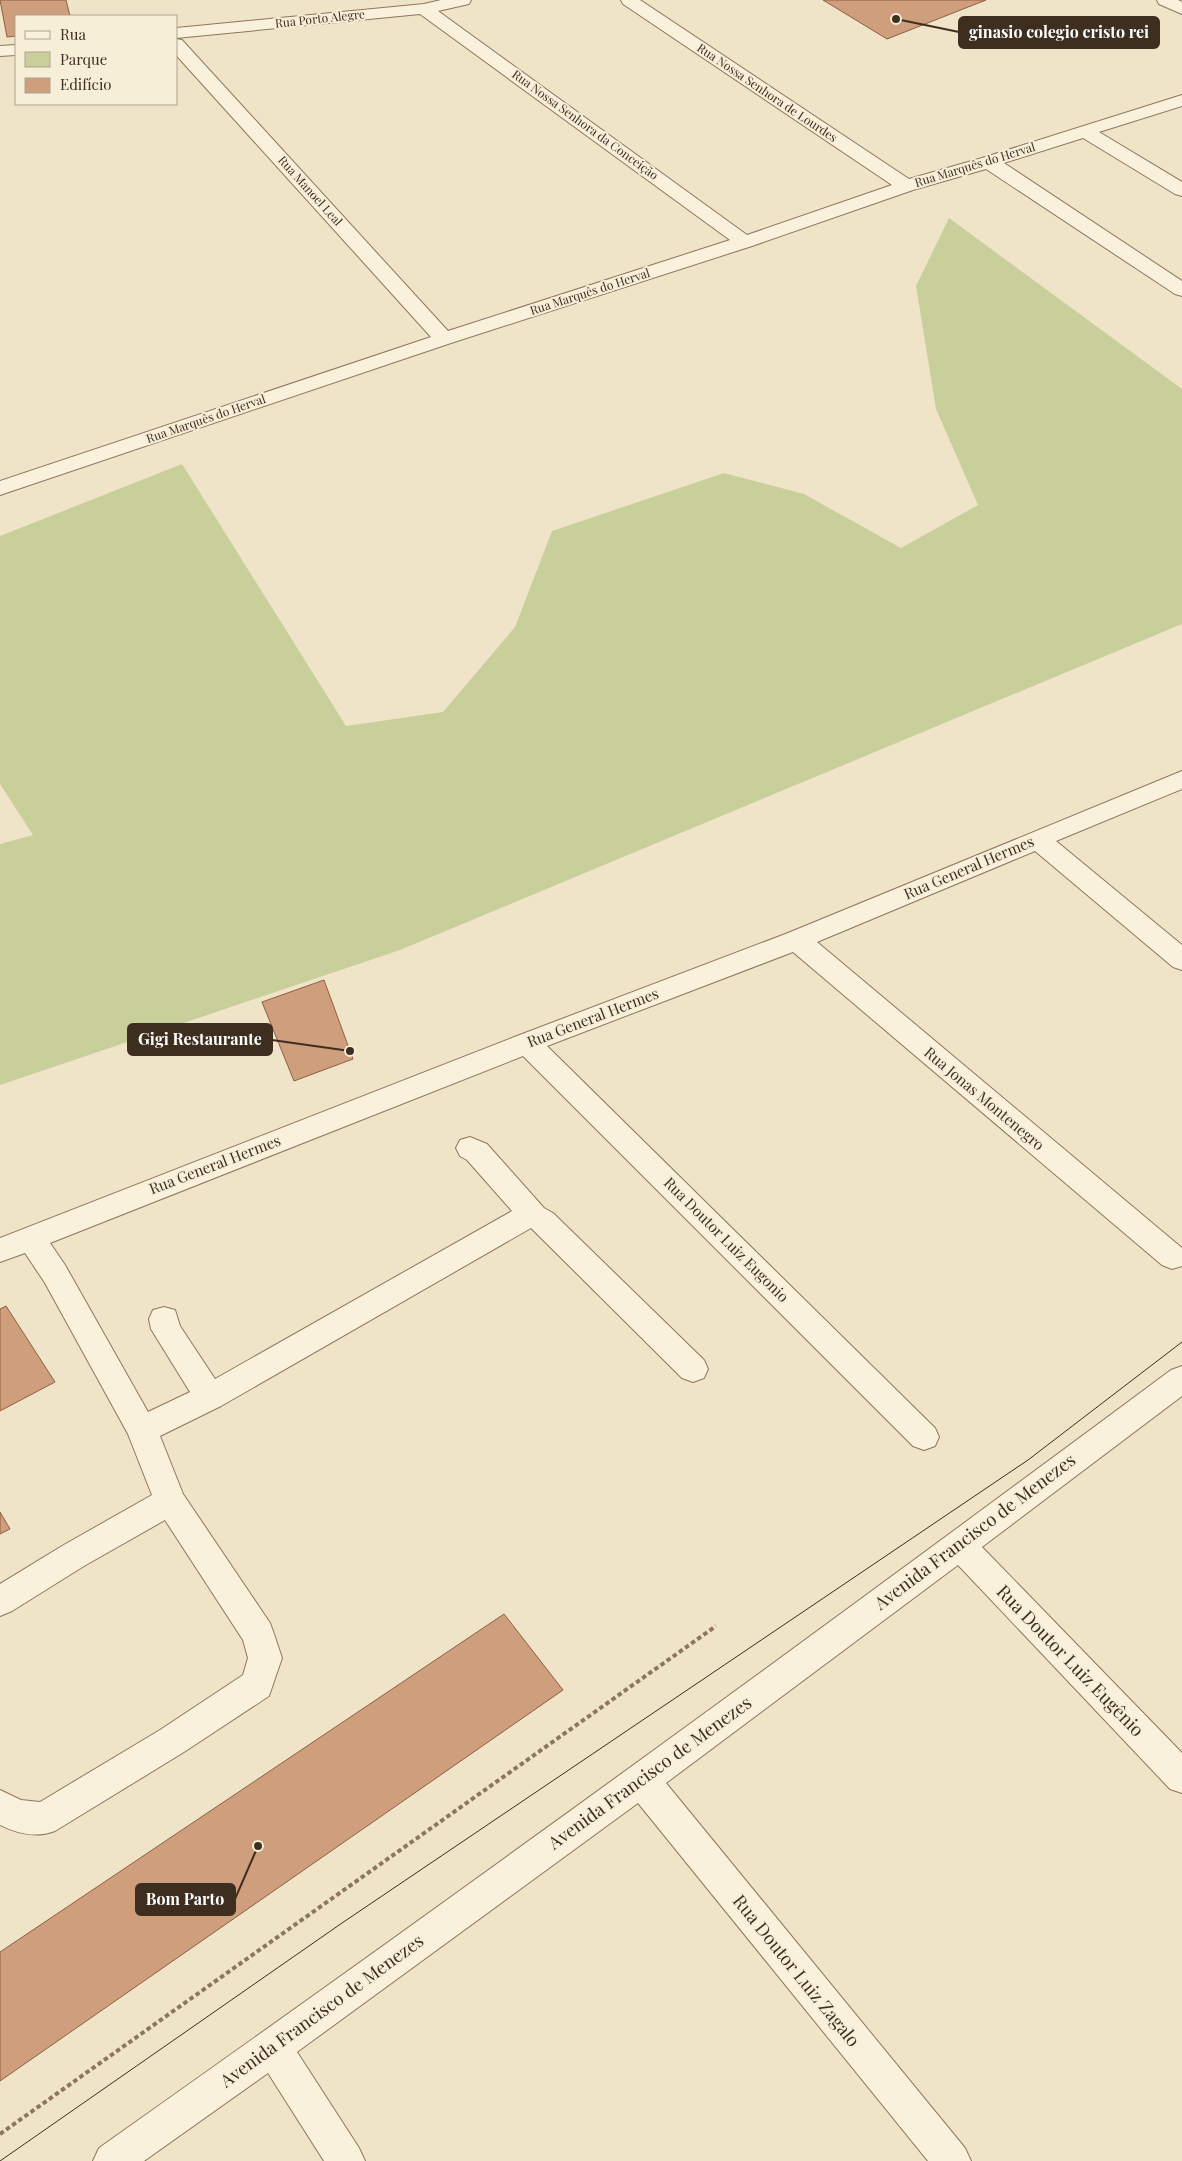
<svg xmlns="http://www.w3.org/2000/svg" width="1182" height="2161" font-family="'Playfair Display',serif">
  <rect width="100%" height="100%" fill="#f0e4c8"/>
  <path fill="#c9cf9b" d="M 949,218 L 1182,389 L 1182,624 L 400,950 L 0,1085 L 0,844 L 33,835 L 0,784 L 0,536 L 182,464 L 346,726 L 443,712 L 515,627 L 552,531 L 724,473 L 804,494 L 901,548 L 978,505 L 936,409 L 916,286 Z"/>
  <g fill="#cf9f7d" stroke="#8d5f41">
    <path d="M 0,0 L 66,0 L 70,16 L 16,16 L 16,36 L 7,37 Z"/>
    <path d="M 823,0 L 986,0 L 887,39 Z"/>
    <path d="M 324,980 L 353,1059 L 294,1081 L 262,1002 Z"/>
    <path d="M 6,1306 L 55,1382 L 0,1411 L 0,1309 Z"/>
    <path d="M 0,1512 L 10,1529 L 0,1534 Z"/>
    <path d="M 504,1614 L 563,1690 L 0,2081 L 0,1952 Z"/>
  </g>
  <g fill="none" stroke-linecap="round" stroke-linejoin="round">
    <defs>
      <g id="minor">
        <path d="M 441,0 L 471,0 L 469,4 L 438,11 L 747,235 L 892,185 L 623,4 L 621,0 L 640,0 L 909,179 L 982,158 L 1182,95 L 1182,106 L 1099,132 L 1182,182 L 1182,196 L 1175,194 L 1083,138 L 1004,163 L 1182,281 L 1182,296 L 1175,294 L 986,169 L 913,190 L 752,246 L 451,343 L 0,495 L 0,481 L 431,337 L 176,55 L 176,39 L 182,40 L 448,331 L 730,240 L 420,14 L 176,38 L 176,28 L 424,4 Z"/>
        <path d="M 1157,0 L 1178,0 L 1182,2 L 1182,14 L 1159,4 Z"/>
        <path d="M 16,45 L 16,55 L 0,56 L 0,46 Z"/>
        <path d="M 1182,771 L 1182,789 L 1056,841 L 1182,945 L 1182,970 L 1173,967 L 1035,851 L 817,942 L 1182,1248 L 1182,1266 L 1172,1269 L 1162,1265 L 793,952 L 547,1046 L 935,1428 L 939,1437 L 935,1446 L 924,1450 L 913,1446 L 523,1056 L 50,1243 L 65,1265 L 148,1412 L 190,1392 L 151,1329 L 149,1319 L 153,1310 L 164,1307 L 175,1310 L 180,1326 L 215,1379 L 512,1211 L 467,1160 L 460,1156 L 456,1148 L 460,1140 L 470,1137 L 487,1144 L 544,1208 L 553,1213 L 704,1360 L 708,1369 L 704,1378 L 693,1382 L 682,1378 L 531,1228 L 221,1406 L 160,1436 L 183,1494 L 270,1623 L 274,1634 L 282,1658 L 269,1696 L 184,1752 L 55,1831 C 37,1838 18,1834 0,1825 L 0,1790 L 21,1800 L 40,1802 L 160,1730 L 243,1675 L 248,1658 L 243,1640 L 165,1520 L 84,1566 L 12,1611 L 0,1616 L 0,1584 L 62,1546 L 152,1495 L 128,1434 L 45,1283 L 25,1253 L 0,1262 L 0,1238 L 517,1036 L 788,933 Z"/>
        <path d="M 1182,1366 L 1182,1396 L 982,1547 L 1182,1753 L 1182,1793 L 1170,1789 L 958,1565 L 666,1783 L 965,2148 L 971,2161 L 928,2161 L 638,1803 L 297,2052 L 359,2148 L 365,2161 L 324,2161 L 268,2073 L 144,2161 L 93,2161 L 99,2148 C 460,1893 817,1633 1171,1370 Z"/>
      </g>
    </defs>
    <use href="#minor" stroke="#8d765c" stroke-width="2"/>
    <path stroke="#8d765c" stroke-width="4" stroke-dasharray="4.5 3" stroke-linecap="butt" d="M 0,2134 L 716,1626"/>
    <use href="#minor" fill="#faf1dc" fill-rule="evenodd"/>
    <path stroke="#3d2e20" stroke-width="1" d="M 0,2161 L 342,1923 L 1028,1460 L 1182,1342"/>
  </g>
  <g text-anchor="middle" stroke-width="4" stroke-linejoin="round" paint-order="stroke">
    <g font-size="12" fill="#3d2e20" stroke="#f7eed8">
      <text transform="translate(320 19) rotate(-6)" y="4">Rua Porto Alegre</text>
      <text transform="translate(767 93) rotate(34)" y="4">Rua Nossa Senhora de Lourdes</text>
      <text transform="translate(585 125) rotate(36)" y="4">Rua Nossa Senhora da Conceição</text>
      <text transform="translate(975 165) rotate(-17)" y="4">Rua Marquês do Herval</text>
      <text transform="translate(310 191) rotate(48)" y="4">Rua Manoel Leal</text>
      <text transform="translate(590 292) rotate(-18)" y="4">Rua Marquês do Herval</text>
      <text transform="translate(206 419) rotate(-19)" y="4">Rua Marquês do Herval</text>
    </g>
    <g font-size="15" fill="#3d2e20" stroke="#f7eed8">
      <text transform="translate(969 868) rotate(-23)" y="5">Rua General Hermes</text>
      <text transform="translate(593 1018) rotate(-21)" y="5">Rua General Hermes</text>
      <text transform="translate(984 1099) rotate(40)" y="5">Rua Jonas Montenegro</text>
      <text transform="translate(215 1165) rotate(-21)" y="5">Rua General Hermes</text>
      <text transform="translate(726 1240) rotate(45)" y="5">Rua Doutor Luiz Eugonio</text>
    </g>
    <g font-size="18" fill="#3d2e20" stroke="#f7eed8">
      <text transform="translate(975 1532) rotate(-37)" y="6">Avenida Francisco de Menezes</text>
      <text transform="translate(1070 1661) rotate(46)" y="6">Rua Doutor Luiz Eugênio</text>
      <text transform="translate(650 1773) rotate(-36)" y="6">Avenida Francisco de Menezes</text>
      <text transform="translate(796 1971) rotate(51)" y="6">Rua Doutor Luiz Zagalo</text>
      <text transform="translate(322 2011) rotate(-36)" y="6">Avenida Francisco de Menezes</text>
    </g>
  </g>
  <path fill="none" stroke="#3d2e20" stroke-width="2" d="M896 19L959 32M350 1051L272 1040M258 1846L235 1899"/>
  <g fill="#3d2e20" stroke="#f7eed8" stroke-width="2">
    <circle cx="896" cy="19" r="5"/>
    <circle cx="350" cy="1051" r="5"/>
    <circle cx="258" cy="1846" r="5"/>
  </g>
  <g fill="#3d2e20" stroke="#3d2e20" stroke-width="2">
    <rect x="959" y="17" width="200" height="31" rx="5"/>
    <rect x="128" y="1024" width="144" height="31" rx="5"/>
    <rect x="136" y="1884" width="99" height="31" rx="5"/>
  </g>
  <g font-size="16" text-anchor="middle" font-weight="bold" fill="#fff">
    <text x="1059" y="38">ginasio colegio cristo rei</text>
    <text x="200" y="1045">Gigi Restaurante</text>
    <text x="185" y="1905">Bom Parto</text>
  </g>
  <rect x="15" y="15" width="162" height="90" fill="#f7eed8" stroke="#ada18e"/>
  <rect x="25" y="31" width="25" height="8" fill="#faf1dc" stroke="#ada18e"/>
  <text x="60" y="40" font-size="15" fill="#3d2e20">Rua</text>
  <rect x="25" y="52" width="25" height="15" fill="#c9cf9b" stroke="#ada18e"/>
  <text x="60" y="65" font-size="15" fill="#3d2e20">Parque</text>
  <rect x="25" y="78" width="25" height="15" fill="#cf9f7d" stroke="#ada18e"/>
  <text x="60" y="90" font-size="15" fill="#3d2e20">Edifício</text>
</svg>
